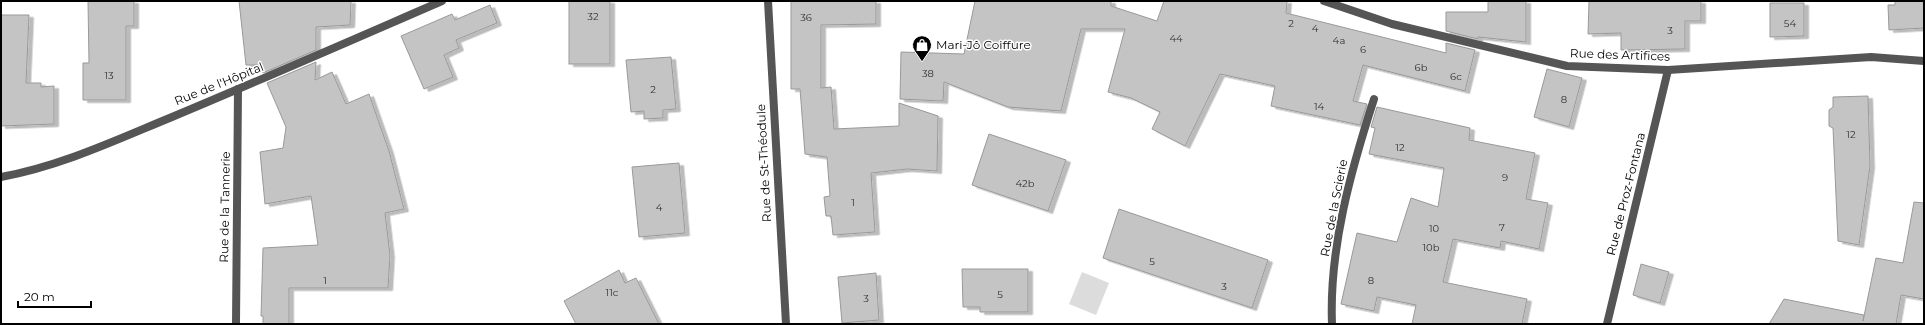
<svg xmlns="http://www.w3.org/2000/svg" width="1925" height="325" font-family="Montserrat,sans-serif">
  <defs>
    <filter id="shadow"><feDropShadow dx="4.5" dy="2.5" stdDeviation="0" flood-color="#0004"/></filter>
  </defs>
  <rect width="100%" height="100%" fill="#fff"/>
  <path fill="#dcdcdc" d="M 1082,272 L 1109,283 L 1096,315 L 1069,304 Z"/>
  <g fill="#c4c4c4" stroke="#999" filter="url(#shadow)">
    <path d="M 88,1 L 134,1 L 134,26 L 126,26 L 126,100 L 83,100 L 83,63 L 89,63 Z"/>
    <path d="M 239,1 L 351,1 L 350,25 L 316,27 L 316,50 L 263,73 L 259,65 L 246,65 Z"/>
    <rect x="569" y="1" width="41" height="63"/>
    <path d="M 791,1 L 876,1 L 876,24 L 821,25 L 821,88 L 831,87 L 834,129 L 899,126 L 899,103 L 938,116 L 937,171 L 907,169 L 871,173 L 875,232 L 833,235 L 831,216 L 826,216 L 824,197 L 830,196 L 827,157 L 805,154 L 800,89 L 791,89 Z"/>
    <path d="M 975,1 L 1111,1 L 1111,6 L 1157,21 L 1164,1 L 1287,1 L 1286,13 L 1446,53 L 1446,43 L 1475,50 L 1465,91 L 1363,65 L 1353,101 L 1367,104 L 1360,125 L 1271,106 L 1275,86 L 1220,74 L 1185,146 L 1152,129 L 1160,112 L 1131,98 L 1108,92 L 1125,29 L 1081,29 L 1061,111 L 1008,107 L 944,82 L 943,101 L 900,99 L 901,52 L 964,54 Z"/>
    <path d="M 1488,1 L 1526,1 L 1526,42 L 1478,37 L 1478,39 L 1446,31 L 1446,12 L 1488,12 Z"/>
    <path d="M 1589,1 L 1701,1 L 1701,21 L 1685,21 L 1685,49 L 1621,50 L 1621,33 L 1588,34 Z"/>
    <path d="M 1895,1 L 1924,1 L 1924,28 L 1889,30 L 1888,5 L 1895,5 Z"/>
    <path d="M 1770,3 L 1804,3 L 1804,36 L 1770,37 Z"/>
    <path d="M 490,5 L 497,23 L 456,40 L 459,48 L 444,55 L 453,77 L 424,89 L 401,36 L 452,14 L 455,20 Z"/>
    <path d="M 1,15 L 29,15 L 26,83 L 41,83 L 41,87 L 54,86 L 54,124 L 1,126 Z"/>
    <path d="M 671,57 L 676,109 L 663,110 L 663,118 L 644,119 L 644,111 L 631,112 L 626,60 Z"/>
    <path d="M 316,62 L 315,80 L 332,72 L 346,104 L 369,94 L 389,151 L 404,209 L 385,213 L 390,255 L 388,288 L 289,288 L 289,324 L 263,324 L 263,316 L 261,316 L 263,248 L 318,245 L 311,196 L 265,204 L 260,152 L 283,148 L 286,127 L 267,83 Z"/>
    <path d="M 1547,69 L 1582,78 L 1569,127 L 1534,117 Z"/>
    <path d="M 1868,96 L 1870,166 L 1859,245 L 1838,241 L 1833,128 L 1829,126 L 1829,110 L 1833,107 L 1833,97 Z"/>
    <path d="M 1377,107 L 1470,128 L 1469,140 L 1535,153 L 1526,199 L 1548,203 L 1539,249 L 1501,241 L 1500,248 L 1453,239 L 1443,282 L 1527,299 L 1522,324 L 1412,324 L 1416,305 L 1377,297 L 1374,311 L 1341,304 L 1357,233 L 1397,242 L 1411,198 L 1438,207 L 1444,168 L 1369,154 L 1375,128 L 1371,127 Z"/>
    <path d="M 989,134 L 1066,160 L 1048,211 L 972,185 Z"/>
    <path d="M 679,163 L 685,233 L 639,237 L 632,167 Z"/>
    <path d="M 1914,202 L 1924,203 L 1924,299 L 1901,295 L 1896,324 L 1769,324 L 1784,299 L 1864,315 L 1863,321 L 1876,258 L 1903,263 Z"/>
    <path d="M 1119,209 L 1268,260 L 1252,308 L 1103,258 Z"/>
    <path d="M 1641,264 L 1669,272 L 1660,303 L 1633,295 Z"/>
    <path d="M 962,269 L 1028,269 L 1028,312 L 980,312 L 980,307 L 963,307 Z"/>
    <path d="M 619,270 L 625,283 L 636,278 L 659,324 L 576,324 L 564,301 Z"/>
    <path d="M 876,273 L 879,320 L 842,323 L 838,277 Z"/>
  </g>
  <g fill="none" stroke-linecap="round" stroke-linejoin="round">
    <g stroke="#555" stroke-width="8">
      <path d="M 768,1 L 786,324"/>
      <path d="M 1324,1 L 1392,24 L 1567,66 L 1668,70 L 1871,57 L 1924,61"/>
      <path d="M 1,177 C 61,166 116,140 172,117 C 263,79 352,40 442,1"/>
      <path d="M 236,324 L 238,89"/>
      <path d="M 1332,324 C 1329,248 1351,170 1374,99"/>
      <path d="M 1607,324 L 1668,70"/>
    </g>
  </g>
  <defs>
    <symbol id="shop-pin" viewBox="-11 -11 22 30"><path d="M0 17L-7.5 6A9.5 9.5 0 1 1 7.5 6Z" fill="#000" stroke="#fff"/><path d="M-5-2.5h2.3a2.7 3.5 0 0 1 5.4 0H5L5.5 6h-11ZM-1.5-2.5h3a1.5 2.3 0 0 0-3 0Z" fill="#fff"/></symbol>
  </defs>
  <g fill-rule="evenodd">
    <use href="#shop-pin" x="911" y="34" width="22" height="30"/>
  </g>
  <g text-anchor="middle" stroke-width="3" stroke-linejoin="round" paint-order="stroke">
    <g font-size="10" fill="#313131">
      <text x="593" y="20">32</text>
      <text x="806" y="21">36</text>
      <text x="1291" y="27">2</text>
      <text x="1790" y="27">54</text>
      <text x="1315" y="32">4</text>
      <text x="1670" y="34">3</text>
      <text x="1176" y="42">44</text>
      <text x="1339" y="44">4a</text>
      <text x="1363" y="53">6</text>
      <text x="1421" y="71">6b</text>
      <text x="928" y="77">38</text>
      <text x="109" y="79">13</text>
      <text x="1456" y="80">6c</text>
      <text x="653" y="93">2</text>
      <text x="1564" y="103">8</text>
      <text x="1319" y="110">14</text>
      <text x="1851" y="138">12</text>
      <text x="1400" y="151">12</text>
      <text x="1505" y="181">9</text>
      <text x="1025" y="187">42b</text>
      <text x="853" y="206">1</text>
      <text x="659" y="211">4</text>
      <text x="1502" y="231">7</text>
      <text x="1434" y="232">10</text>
      <text x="1431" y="251">10b</text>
      <text x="1152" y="265">5</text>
      <text x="325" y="284">1</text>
      <text x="1371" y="284">8</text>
      <text x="1224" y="290">3</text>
      <text x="612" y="296">11c</text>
      <text x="1000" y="298">5</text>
      <text x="866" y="302">3</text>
    </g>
    <g font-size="12" fill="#000" stroke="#fff" text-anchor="start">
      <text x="936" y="49">Mari-Jô Coiffure</text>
    </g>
    <g font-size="12" fill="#000" stroke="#fff">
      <text transform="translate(1620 55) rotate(2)" y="4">Rue des Artifices</text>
      <text transform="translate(219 84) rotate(-22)" y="4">Rue de l'Hôpital</text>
      <text transform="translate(764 163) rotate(-93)" y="4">Rue de St-Théodule</text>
      <text transform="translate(1626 194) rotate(-76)" y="4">Rue de Proz-Fontana</text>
      <text transform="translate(225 207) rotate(-89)" y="4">Rue de la Tannerie</text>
      <text transform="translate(1334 208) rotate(-79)" y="4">Rue de la Scierie</text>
    </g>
  </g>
  <rect width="1925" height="325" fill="none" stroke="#000000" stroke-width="4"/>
  <path d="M18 301v6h73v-6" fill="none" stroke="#000000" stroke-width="2"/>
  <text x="24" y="301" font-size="12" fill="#000000" stroke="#ffffff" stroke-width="3" paint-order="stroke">20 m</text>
</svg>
